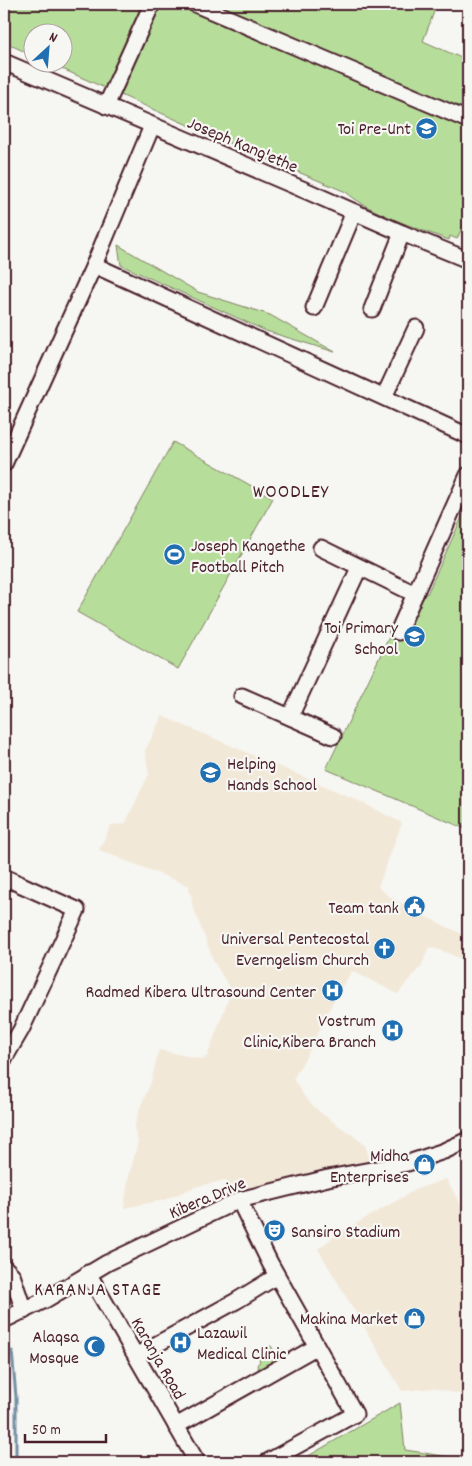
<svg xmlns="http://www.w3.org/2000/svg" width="472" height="1466" font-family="Dekko,sans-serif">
  <rect width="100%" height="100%" fill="#f6f6f2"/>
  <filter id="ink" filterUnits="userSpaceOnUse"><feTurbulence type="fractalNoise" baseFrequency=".02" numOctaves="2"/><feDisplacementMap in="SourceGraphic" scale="10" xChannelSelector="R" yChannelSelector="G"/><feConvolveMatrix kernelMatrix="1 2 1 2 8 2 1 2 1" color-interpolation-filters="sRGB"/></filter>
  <g filter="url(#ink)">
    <g fill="#f2e8d7">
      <path d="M 162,716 L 357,800 L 402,823 L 378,887 L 390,897 L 416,912 L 468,937 L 468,962 L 443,951 L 429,947 L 422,965 L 407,982 L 398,994 L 352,971 L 336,995 L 311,1048 L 293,1079 L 306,1099 L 321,1113 L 365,1144 L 370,1161 L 233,1196 L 226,1180 L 195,1187 L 164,1200 L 124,1208 L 128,1180 L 138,1142 L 134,1128 L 140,1108 L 151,1082 L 159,1050 L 200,1059 L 207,1057 L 231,992 L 230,988 L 214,962 L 192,904 L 192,897 L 188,890 L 190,886 L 99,850 L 111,825 L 125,824 L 136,801 L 149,774 L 145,751 Z"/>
      <path d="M 446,1179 L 468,1217 L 468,1396 L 433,1388 L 402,1391 L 318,1249 L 336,1235 L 417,1189 Z"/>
    </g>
    <g fill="#b6de9a" stroke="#807e62">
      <path d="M 4,4 L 437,4 L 423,41 L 468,61 L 468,214 L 457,239 L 450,236 L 449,240 C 417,228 371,214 346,192 L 224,141 L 49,63 L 62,62 L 62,32 L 32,32 L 32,55 L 4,42 Z"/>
      <path d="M 118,245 L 198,292 L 270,315 L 335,352 L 266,331 L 121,265 Z"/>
      <path d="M 173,442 L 273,498 L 178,669 L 77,612 Z"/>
      <path d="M 468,504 L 468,830 L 326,769 L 413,587 L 427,594 Z"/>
      <path d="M 271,1346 L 275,1352 L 284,1350 L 287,1356 L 262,1377 L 257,1365 L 260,1361 L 256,1352 Z"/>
      <path d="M 400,1403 L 405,1450 L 468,1460 L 468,1462 L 298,1462 Z"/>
    </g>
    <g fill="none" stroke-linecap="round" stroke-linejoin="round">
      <path stroke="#7690a4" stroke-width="3" d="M 12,1351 L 16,1397 L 16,1462"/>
      <defs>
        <g id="minor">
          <path d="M 195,4 L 468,120"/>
          <path d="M 4,62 L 309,192 L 402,233 L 468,260"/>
          <path d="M 106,106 L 152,4"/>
          <path d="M 94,265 L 468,436"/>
          <path d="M 314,308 L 354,212"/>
          <path d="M 372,309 L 402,233"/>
          <path d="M 384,397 L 416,328"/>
          <path d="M 4,464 L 94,265 L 152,126"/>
          <path d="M 321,548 L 415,594 L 468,475"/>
          <path d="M 398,632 L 415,594"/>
          <path d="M 242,696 L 333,736"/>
          <path d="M 290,717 L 359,568"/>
          <path d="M 4,877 L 77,910 L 21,1030 L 4,1059"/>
          <path d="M 239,1200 L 270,1263 L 355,1414 L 267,1462"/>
          <path d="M 4,1267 L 12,1275 L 24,1311"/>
          <path d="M 88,1273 L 197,1462"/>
          <path d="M 4,1320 L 45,1300 L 107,1263 L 239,1200 L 328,1178 L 408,1163 L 444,1151 L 468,1140"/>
          <path d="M 137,1355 L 236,1301 L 277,1276"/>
          <path d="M 176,1426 L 316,1347"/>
        </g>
      </defs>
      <use href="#minor" stroke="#4a1f2b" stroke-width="19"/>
      <use href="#minor" stroke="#f6f6f2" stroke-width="15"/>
    </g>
  </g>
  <defs>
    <symbol id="school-disc" viewBox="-11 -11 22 22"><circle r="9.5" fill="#1f6fb2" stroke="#f6f6f2"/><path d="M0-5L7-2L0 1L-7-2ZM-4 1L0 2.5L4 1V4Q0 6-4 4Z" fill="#fff"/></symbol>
    <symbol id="stadium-disc" viewBox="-11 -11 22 22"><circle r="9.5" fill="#1f6fb2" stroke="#f6f6f2"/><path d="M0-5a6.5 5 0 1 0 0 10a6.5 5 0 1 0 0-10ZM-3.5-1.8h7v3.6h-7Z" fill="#fff"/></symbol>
    <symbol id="civic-disc" viewBox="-11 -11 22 22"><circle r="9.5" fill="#1f6fb2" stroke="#f6f6f2"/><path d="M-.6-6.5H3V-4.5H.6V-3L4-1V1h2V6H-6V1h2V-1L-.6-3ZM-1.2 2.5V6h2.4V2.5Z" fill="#fff"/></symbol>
    <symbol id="church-disc" viewBox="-11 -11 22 22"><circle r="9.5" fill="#1f6fb2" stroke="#f6f6f2"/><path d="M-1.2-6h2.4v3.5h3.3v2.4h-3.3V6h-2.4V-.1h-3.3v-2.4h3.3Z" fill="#fff"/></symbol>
    <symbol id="hospital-disc" viewBox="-11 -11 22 22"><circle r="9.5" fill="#1f6fb2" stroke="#f6f6f2"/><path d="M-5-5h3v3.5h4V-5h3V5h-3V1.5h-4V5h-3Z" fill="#fff"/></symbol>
    <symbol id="shop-disc" viewBox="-11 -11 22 22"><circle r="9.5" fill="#1f6fb2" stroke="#f6f6f2"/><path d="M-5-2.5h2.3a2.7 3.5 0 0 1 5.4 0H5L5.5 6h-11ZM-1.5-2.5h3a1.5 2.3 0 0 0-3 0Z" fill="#fff"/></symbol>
    <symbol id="theatre-disc" viewBox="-11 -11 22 22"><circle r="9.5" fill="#1f6fb2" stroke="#f6f6f2"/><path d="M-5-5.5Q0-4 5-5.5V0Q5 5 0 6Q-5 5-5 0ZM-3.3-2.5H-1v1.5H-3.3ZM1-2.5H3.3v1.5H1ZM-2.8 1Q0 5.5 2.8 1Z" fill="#fff"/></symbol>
    <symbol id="mosque-disc" viewBox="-11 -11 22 22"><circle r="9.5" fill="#1f6fb2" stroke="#f6f6f2"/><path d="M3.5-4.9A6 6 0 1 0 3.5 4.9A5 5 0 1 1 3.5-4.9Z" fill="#fff"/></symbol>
  </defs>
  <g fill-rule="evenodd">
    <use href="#school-disc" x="414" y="116" width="25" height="25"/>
    <use href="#stadium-disc" x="162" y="542" width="25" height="25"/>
    <use href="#school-disc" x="402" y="624" width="25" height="25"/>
    <use href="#school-disc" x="198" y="760" width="25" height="25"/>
    <use href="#civic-disc" x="402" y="894" width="25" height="25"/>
    <use href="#church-disc" x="372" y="936" width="25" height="25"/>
    <use href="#hospital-disc" x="320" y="978" width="25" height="25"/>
    <use href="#hospital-disc" x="380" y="1018" width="25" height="25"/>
    <use href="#shop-disc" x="412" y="1152" width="25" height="25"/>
    <use href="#theatre-disc" x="262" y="1218" width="25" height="25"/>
    <use href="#shop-disc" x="402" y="1306" width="25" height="25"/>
    <use href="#hospital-disc" x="168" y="1330" width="25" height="25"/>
    <use href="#mosque-disc" x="82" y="1334" width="25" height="25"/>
  </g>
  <g text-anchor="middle" stroke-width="4.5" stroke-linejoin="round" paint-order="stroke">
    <g font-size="18" fill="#4a1f2b" stroke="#f6f6f2" text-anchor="end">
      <text x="411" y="134">Toi Pre-Unt</text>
      <text x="191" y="551" text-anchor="start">Joseph Kangethe<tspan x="191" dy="21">Football Pitch</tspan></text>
      <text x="398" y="633">Toi Primary<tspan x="398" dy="21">School</tspan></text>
      <text x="227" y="769" text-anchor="start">Helping<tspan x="227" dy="21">Hands School</tspan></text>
      <text x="399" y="913">Team tank</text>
      <text x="369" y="944">Universal Pentecostal<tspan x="369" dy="21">Everngelism Church</tspan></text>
      <text x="316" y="997">Radmed Kibera Ultrasound Center</text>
      <text x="376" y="1026">Vostrum<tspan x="376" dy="21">Clinic,Kibera Branch</tspan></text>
      <text x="409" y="1161">Midha<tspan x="409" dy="21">Enterprises</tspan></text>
      <text x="291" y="1237" text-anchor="start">Sansiro Stadium</text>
      <text x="398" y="1324">Makina Market</text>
      <text x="197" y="1338" text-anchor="start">Lazawil<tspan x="197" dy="21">Medical Clinic</tspan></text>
      <text x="79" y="1342">Alaqsa<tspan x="79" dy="21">Mosque</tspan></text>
    </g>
    <g font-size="18" fill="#4a1f2b" stroke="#f6f6f2">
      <text transform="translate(243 144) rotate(23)" y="6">Joseph Kang'ethe</text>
      <text transform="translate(207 1197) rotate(-23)" y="6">Kibera Drive</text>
      <text transform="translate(159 1358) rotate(60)" y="6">Karanja Road</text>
    </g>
    <g font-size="19" letter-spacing="1" fill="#4a1f2b" stroke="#f6f6f2">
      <text x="98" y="1295">KARANJA STAGE</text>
    </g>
    <g font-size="20" letter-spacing="1" fill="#4a1f2b" stroke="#f6f6f2">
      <text x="291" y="497">WOODLEY</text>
    </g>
  </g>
  <rect width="472" height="1466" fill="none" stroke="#f6f6f2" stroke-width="20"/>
  <rect x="10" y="10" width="452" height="1446" fill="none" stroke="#4a1f2b" stroke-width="2" filter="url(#ink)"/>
  <g transform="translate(48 48) rotate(26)"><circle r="24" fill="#f6f6f2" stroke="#b1a0a2"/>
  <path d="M0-4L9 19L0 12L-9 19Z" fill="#1f6fb2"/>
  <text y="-8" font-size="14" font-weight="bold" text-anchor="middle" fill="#4a1f2b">N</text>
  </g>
  <path d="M25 1434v8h81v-8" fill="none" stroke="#4a1f2b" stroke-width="2.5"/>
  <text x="32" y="1434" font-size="15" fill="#4a1f2b" stroke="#f6f6f2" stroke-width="4" paint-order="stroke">50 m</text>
</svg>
